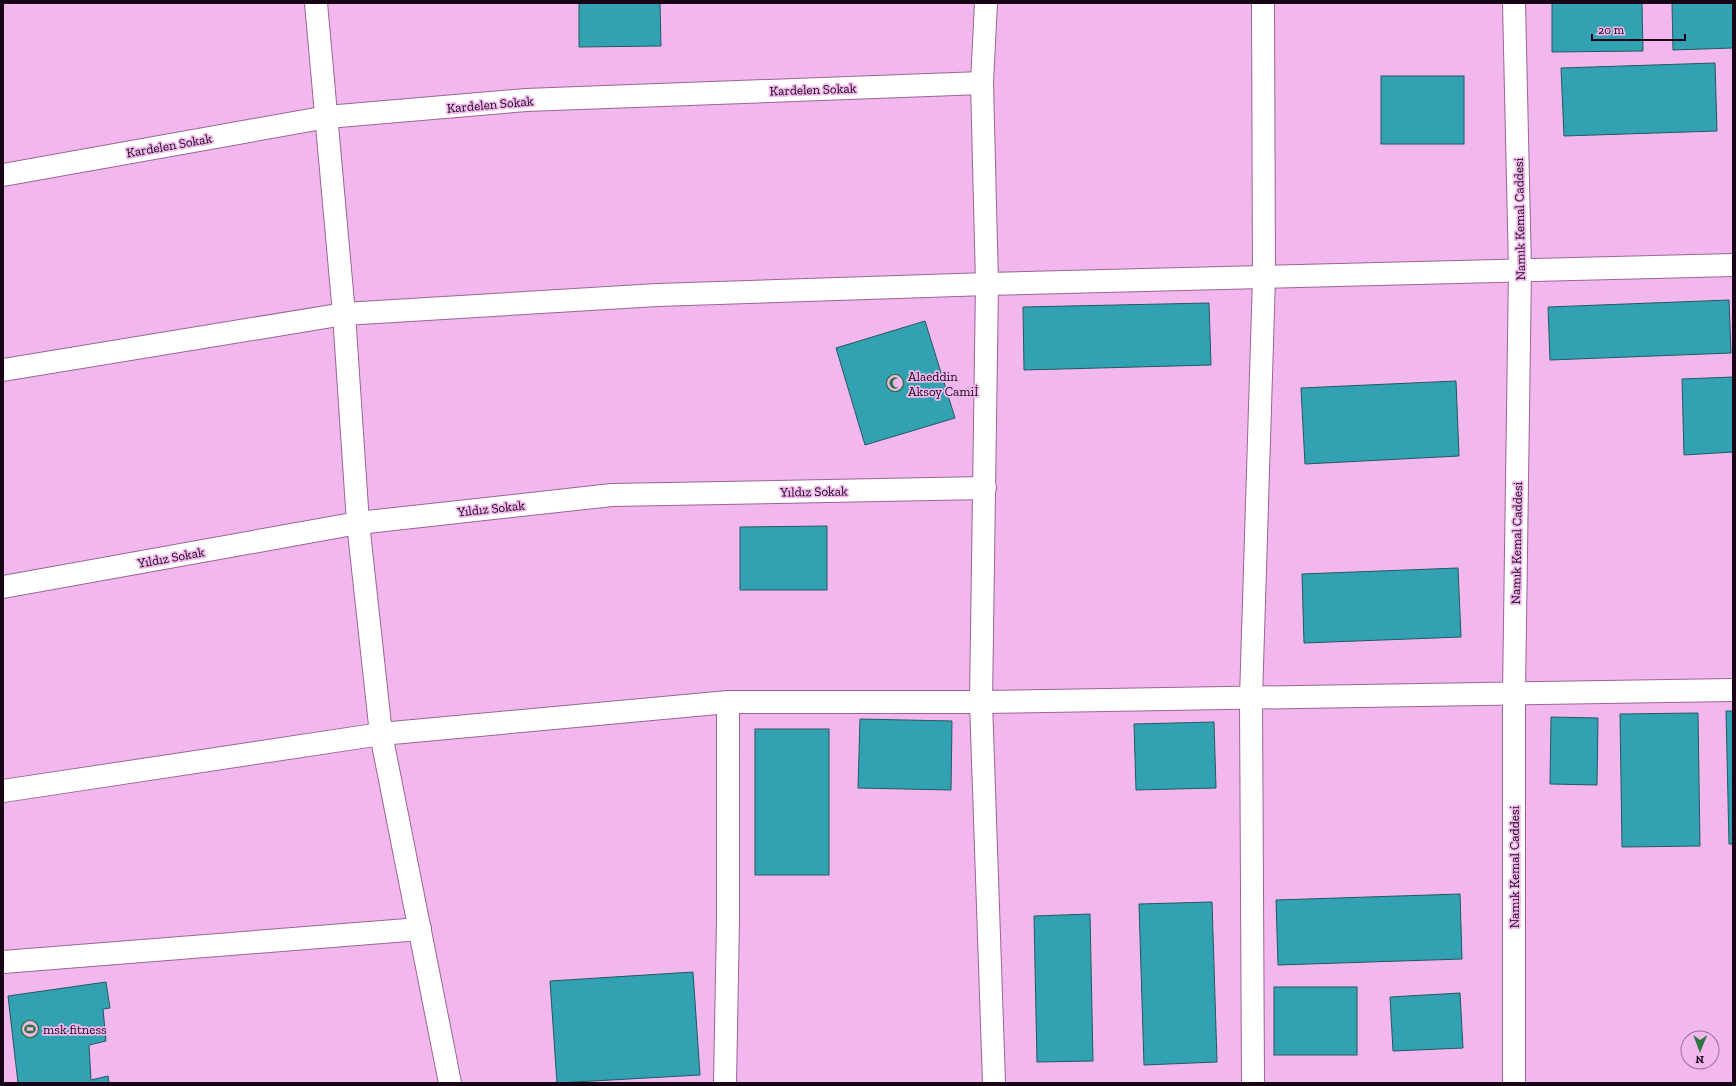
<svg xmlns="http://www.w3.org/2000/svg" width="1736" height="1086" font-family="'Zilla Slab',serif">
  <rect width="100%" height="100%" fill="#f2b7ed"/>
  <g fill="#32a2b2" stroke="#235961">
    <path d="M 579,3 L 660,3 L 661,46 L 579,47 Z"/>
    <path d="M 1552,3 L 1642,3 L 1643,51 L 1552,52 Z"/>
    <path d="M 1672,3 L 1733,3 L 1733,48 L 1673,50 Z"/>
    <path d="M 1715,63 L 1717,131 L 1564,136 L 1561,68 Z"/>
    <rect x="1381" y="76" width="83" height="68"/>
    <path d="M 1729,300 L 1731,353 L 1550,360 L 1548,307 Z"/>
    <path d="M 1209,303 L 1211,365 L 1024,370 L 1023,307 Z"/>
    <path d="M 925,321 L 955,418 L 865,445 L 836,348 Z"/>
    <path d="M 1733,377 L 1733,452 L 1684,455 L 1682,379 Z"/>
    <path d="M 1456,381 L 1459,456 L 1305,464 L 1301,388 Z"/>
    <path d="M 827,526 L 827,590 L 740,590 L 740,527 Z"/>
    <path d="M 1458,568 L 1461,637 L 1304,643 L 1302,574 Z"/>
    <path d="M 1726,711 L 1733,711 L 1733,844 L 1729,844 Z"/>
    <path d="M 1698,713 L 1700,846 L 1622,847 L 1620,714 Z"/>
    <path d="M 1551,717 L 1598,718 L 1597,785 L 1550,784 Z"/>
    <path d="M 860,719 L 952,721 L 951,790 L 858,788 Z"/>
    <path d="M 1214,722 L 1216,788 L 1136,790 L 1134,724 Z"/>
    <rect x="755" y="729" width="74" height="146"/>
    <path d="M 1460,894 L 1462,959 L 1278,965 L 1276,900 Z"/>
    <path d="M 1212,902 L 1217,1062 L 1144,1065 L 1139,904 Z"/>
    <path d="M 1090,914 L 1093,1061 L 1037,1062 L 1034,916 Z"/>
    <path d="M 693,972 L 700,1075 L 557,1083 L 550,981 Z"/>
    <path d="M 106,982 L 110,1008 L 103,1009 L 106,1041 L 89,1045 L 91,1080 L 108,1076 L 109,1083 L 18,1083 L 8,996 Z"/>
    <rect x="1274" y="987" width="83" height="68"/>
    <path d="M 1460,993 L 1463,1048 L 1393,1051 L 1390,997 Z"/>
  </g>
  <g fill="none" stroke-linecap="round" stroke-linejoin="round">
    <defs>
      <g id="minor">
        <path d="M 316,3 L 344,314 L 358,523 L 381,734 L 450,1083"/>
        <path d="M 986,3 L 982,83 L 987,284 L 981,702 L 994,1083"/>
        <path d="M 3,175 L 327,117 L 526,100 L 982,83"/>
        <path d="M 3,370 L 344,314 L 657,295 L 987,284 L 1733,265"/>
        <path d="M 3,587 L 358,523 L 612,495 L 985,488"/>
        <path d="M 3,791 L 381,734 L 728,702 L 981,702 L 1733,690"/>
        <path d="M 3,962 L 420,929"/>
        <path d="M 725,1083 L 728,920 L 728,702"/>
        <path d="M 1253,1083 L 1251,698 L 1264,278 L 1263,3"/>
        <path d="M 1514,1083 L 1514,693 L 1520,270 L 1514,3"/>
      </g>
    </defs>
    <use href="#minor" stroke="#9a6596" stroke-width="24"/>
    <use href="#minor" stroke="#fff" stroke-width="22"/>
  </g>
  <defs>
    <symbol id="mosque-ring" viewBox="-11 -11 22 22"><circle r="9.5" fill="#f2b7ed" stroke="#2f7541" stroke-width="1.5"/><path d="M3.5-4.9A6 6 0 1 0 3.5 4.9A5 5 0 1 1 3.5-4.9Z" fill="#2f7541"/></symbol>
    <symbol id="stadium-ring" viewBox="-11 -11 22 22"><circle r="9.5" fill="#f2b7ed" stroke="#2f7541" stroke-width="1.5"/><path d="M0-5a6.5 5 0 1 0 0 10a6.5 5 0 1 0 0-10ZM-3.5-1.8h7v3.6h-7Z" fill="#2f7541"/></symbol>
  </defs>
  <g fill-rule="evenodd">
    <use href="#mosque-ring" x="885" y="373" width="20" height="20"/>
    <use href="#stadium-ring" x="20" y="1019" width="20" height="20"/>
  </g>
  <g text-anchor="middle" stroke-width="3.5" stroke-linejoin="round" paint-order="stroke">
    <g font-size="13" fill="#170416" stroke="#f2b7ed">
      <text transform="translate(813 89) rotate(-2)" y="5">Kardelen Sokak</text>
      <text transform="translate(490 104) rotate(-5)" y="5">Kardelen Sokak</text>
      <text transform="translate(169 145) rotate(-10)" y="5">Kardelen Sokak</text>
      <text transform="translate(1519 219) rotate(-91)" y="5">Namık Kemal Caddesi</text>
      <text transform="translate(814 491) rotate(-1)" y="5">Yıldız Sokak</text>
      <text transform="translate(491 508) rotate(-6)" y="5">Yıldız Sokak</text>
      <text transform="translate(1516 543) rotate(-89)" y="5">Namık Kemal Caddesi</text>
      <text transform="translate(171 557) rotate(-10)" y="5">Yıldız Sokak</text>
      <text transform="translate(1514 867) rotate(-90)" y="5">Namık Kemal Caddesi</text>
    </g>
    <g font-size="13" fill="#170416" stroke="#f2b7ed" text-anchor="start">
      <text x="908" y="381">Alaeddin<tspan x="908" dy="15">Aksoy Camiİ</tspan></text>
      <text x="43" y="1034">msk fitness</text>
    </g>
  </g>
  <rect width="1736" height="1086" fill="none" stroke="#170416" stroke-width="8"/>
  <g transform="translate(1700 1050) rotate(181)"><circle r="19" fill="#f2b7ed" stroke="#9a6f97"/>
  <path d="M0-3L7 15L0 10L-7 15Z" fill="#2f7541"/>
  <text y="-6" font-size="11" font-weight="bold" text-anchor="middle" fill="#170416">N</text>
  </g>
  <path d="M1592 34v6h93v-6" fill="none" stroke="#170416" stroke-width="2"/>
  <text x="1598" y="34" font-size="12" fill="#170416" stroke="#f2b7ed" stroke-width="3" paint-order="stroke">20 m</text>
</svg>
